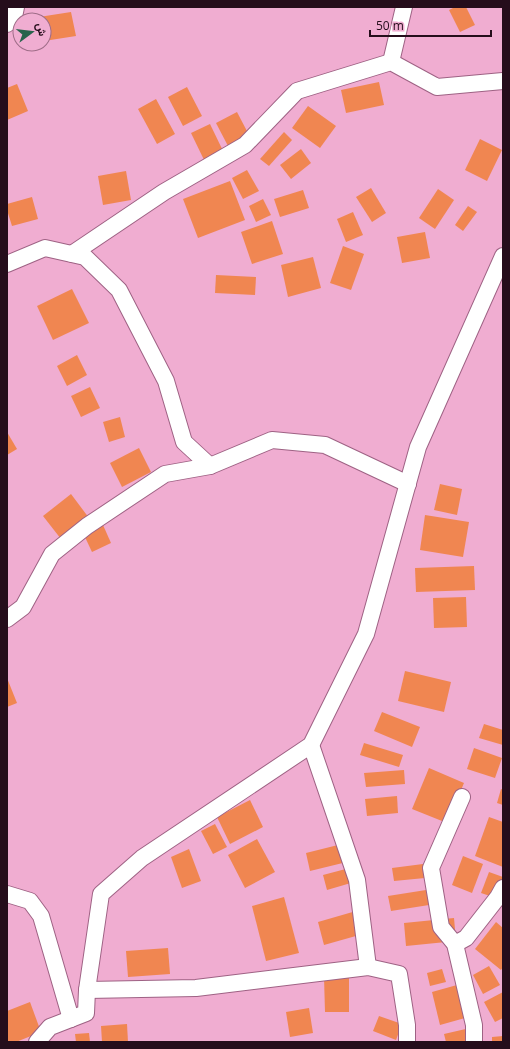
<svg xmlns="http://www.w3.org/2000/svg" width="510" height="1049" font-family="'Open Sans',Vazirmatn,sans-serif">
  <rect width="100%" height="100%" fill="#f0add1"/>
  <g fill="#f08651">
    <path d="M 455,7 L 466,7 L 475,25 L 460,32 L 449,10 Z"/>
    <path d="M 71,12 L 76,36 L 44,41 L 44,20 L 26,20 L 26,19 Z"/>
    <path d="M 379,82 L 384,105 L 346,113 L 341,90 Z"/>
    <path d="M 17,84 L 28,111 L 7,120 L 7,88 Z"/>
    <path d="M 187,87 L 202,116 L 183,126 L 168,97 Z"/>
    <path d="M 156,99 L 175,134 L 157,144 L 138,109 Z"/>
    <path d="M 308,106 L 336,126 L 320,148 L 292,128 Z"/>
    <path d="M 237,112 L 249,135 L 228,146 L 216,123 Z"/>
    <path d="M 210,124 L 225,155 L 206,164 L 191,133 Z"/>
    <path d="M 284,132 L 292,140 L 269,166 L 260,159 Z"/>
    <path d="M 480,139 L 502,150 L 487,181 L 465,170 Z"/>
    <path d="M 301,149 L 311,163 L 291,179 L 280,165 Z"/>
    <path d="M 247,170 L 259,191 L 243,199 L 232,178 Z"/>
    <path d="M 126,171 L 131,200 L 103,205 L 98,176 Z"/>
    <path d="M 230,181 L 245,220 L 198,238 L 183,199 Z"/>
    <path d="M 371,188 L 386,213 L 372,222 L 356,197 Z"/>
    <path d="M 438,189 L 454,200 L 435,229 L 419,218 Z"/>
    <path d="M 303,190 L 309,208 L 280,217 L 274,199 Z"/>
    <path d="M 32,197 L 38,219 L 12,226 L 7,210 L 7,204 Z"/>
    <path d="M 263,199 L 271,215 L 256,222 L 249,206 Z"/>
    <path d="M 468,206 L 477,212 L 463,231 L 455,225 Z"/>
    <path d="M 353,212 L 363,235 L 346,242 L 337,219 Z"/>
    <path d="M 272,221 L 283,254 L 252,264 L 241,232 Z"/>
    <path d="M 425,232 L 430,258 L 402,263 L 397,237 Z"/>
    <path d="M 343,246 L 364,254 L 351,290 L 330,283 Z"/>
    <path d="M 313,257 L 321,288 L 288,297 L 281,265 Z"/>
    <path d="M 216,275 L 256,277 L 255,295 L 215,293 Z"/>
    <path d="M 72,289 L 89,323 L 53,340 L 37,306 Z"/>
    <path d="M 77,355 L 87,375 L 67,386 L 57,366 Z"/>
    <path d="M 90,387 L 100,408 L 81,417 L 71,396 Z"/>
    <path d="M 120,417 L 125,437 L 109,442 L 103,422 Z"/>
    <path d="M 7,432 L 17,449 L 7,455 Z"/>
    <path d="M 139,448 L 151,472 L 122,487 L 110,463 Z"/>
    <path d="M 440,484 L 462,489 L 457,515 L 434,510 Z"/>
    <path d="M 71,494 L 89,518 L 61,539 L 43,516 Z"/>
    <path d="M 425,515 L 469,522 L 463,557 L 420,550 Z"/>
    <path d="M 103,525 L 111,543 L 92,552 L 84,535 Z"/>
    <path d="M 474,566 L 475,590 L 416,592 L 415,568 Z"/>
    <path d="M 466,597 L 467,627 L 434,628 L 433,598 Z"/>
    <path d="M 405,671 L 451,682 L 444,712 L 398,701 Z"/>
    <path d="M 7,678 L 17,703 L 7,707 Z"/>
    <path d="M 382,712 L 420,727 L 412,747 L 374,731 Z"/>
    <path d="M 484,724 L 503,730 L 503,745 L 479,738 Z"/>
    <path d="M 364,743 L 403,755 L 399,767 L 360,755 Z"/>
    <path d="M 474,748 L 502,758 L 495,778 L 467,769 Z"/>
    <path d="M 429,768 L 464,783 L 447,823 L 412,809 Z"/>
    <path d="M 404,770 L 405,784 L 366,787 L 364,773 Z"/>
    <path d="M 501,789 L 503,790 L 503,805 L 497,803 Z"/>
    <path d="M 397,796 L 398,813 L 367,816 L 365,799 Z"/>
    <path d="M 250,800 L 263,827 L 230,844 L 217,817 Z"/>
    <path d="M 489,817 L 503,822 L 503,867 L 475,856 Z"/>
    <path d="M 215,824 L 227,847 L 213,854 L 201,831 Z"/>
    <path d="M 257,839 L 275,872 L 245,888 L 228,855 Z"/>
    <path d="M 350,842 L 355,860 L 310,871 L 306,853 Z"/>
    <path d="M 189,849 L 201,881 L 182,888 L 171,857 Z"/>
    <path d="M 463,856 L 483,864 L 472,893 L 452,885 Z"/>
    <path d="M 423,864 L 425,878 L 394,881 L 392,868 Z"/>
    <path d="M 357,866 L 361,880 L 327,890 L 323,875 Z"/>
    <path d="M 489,872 L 503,877 L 503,888 L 499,899 L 481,893 Z"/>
    <path d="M 426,890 L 429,905 L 391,911 L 388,896 Z"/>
    <path d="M 284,897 L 299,953 L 266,961 L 252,906 Z"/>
    <path d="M 363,909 L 370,932 L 324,945 L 318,922 Z"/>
    <path d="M 454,918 L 456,941 L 406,946 L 404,923 Z"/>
    <path d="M 496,922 L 503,928 L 503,967 L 501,970 L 475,949 Z"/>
    <path d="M 168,948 L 170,974 L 128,977 L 126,951 Z"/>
    <path d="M 489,966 L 500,985 L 483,994 L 473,975 Z"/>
    <path d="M 442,969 L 446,982 L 430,986 L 427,973 Z"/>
    <path d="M 324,977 L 349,977 L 349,1012 L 325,1012 Z"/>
    <path d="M 457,985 L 465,1018 L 440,1025 L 432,992 Z"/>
    <path d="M 503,992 L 503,1018 L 495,1022 L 484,1002 Z"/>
    <path d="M 30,1002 L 41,1032 L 16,1042 L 7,1042 L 7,1011 Z"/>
    <path d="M 309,1008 L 313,1033 L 290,1037 L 286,1012 Z"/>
    <path d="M 379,1016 L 402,1024 L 396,1040 L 373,1031 Z"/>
    <path d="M 127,1024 L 128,1042 L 102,1042 L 101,1026 Z"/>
    <path d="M 470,1028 L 472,1042 L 446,1042 L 444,1034 Z"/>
    <path d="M 89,1033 L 90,1042 L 76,1042 L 75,1034 Z"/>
    <path d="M 503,1036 L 503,1042 L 492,1042 L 492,1037 Z"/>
  </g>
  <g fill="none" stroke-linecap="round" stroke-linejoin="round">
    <defs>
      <g id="street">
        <path d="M 7,24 L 14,17 L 16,7"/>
        <path d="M 391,62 L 404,7"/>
        <path d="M 72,254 L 164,192 L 245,145 L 297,91 L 391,62 L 437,87 L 503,81"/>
        <path d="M 7,264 L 45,248 L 85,257 L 119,290 L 166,381 L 184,442 L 210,466 L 272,440 L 325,445 L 408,484"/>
        <path d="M 7,619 L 23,607 L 52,554 L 87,526 L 165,474 L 210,466"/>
        <path d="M 311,745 L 357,880 L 368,967"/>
        <path d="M 462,797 L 431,868 L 441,927 L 455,944 L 474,1025 L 474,1042"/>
        <path d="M 7,894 L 30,901 L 41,916 L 71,1019"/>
        <path d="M 455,944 L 466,938 L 498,897 L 503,888"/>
        <path d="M 87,990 L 196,988 L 368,967 L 399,974 L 407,1025 L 407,1042"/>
        <path d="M 37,1042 L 50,1027 L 86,1013 L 87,990 L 101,894 L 142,858 L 311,745 L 366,634 L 418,447 L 503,256"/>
      </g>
    </defs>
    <use href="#street" stroke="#9e6284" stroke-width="18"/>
    <use href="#street" stroke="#fff" stroke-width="16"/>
  </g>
  <rect width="510" height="1049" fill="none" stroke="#250d1b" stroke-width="16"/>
  <g transform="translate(32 32) rotate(75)"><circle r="19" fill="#f0add1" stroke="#9f6d88"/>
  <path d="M0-3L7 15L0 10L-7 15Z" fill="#28634c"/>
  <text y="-6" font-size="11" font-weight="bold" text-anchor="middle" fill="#250d1b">ش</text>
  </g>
  <path d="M370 30v6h121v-6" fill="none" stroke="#250d1b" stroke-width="2"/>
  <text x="376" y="30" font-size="12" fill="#250d1b" stroke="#f0add1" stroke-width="3" paint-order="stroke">50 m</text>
</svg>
